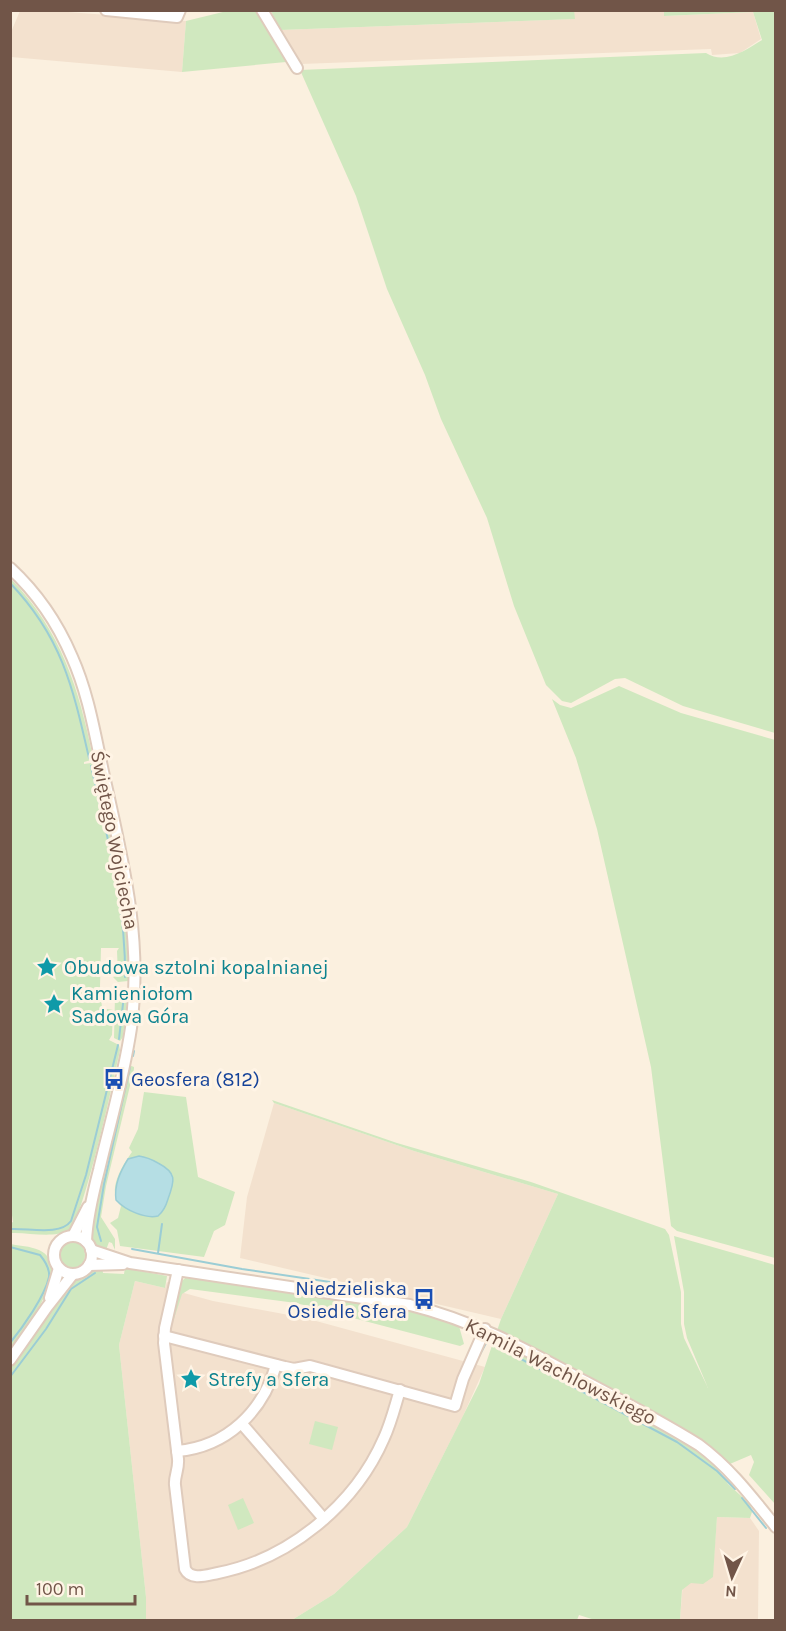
<svg xmlns="http://www.w3.org/2000/svg" width="786" height="1631" font-family="Karla,sans-serif">
  <rect width="100%" height="100%" fill="#fbf0df"/>
  <g fill="#f3e1ce">
    <path d="M 664,10 L 665,16 L 753,12 L 761,39 L 740,53 L 712,55 L 711,49 L 301,64 L 280,30 L 574,19 L 574,11 Z"/>
    <path d="M 20,11 L 55,11 L 186,21 L 182,72 L 11,57 L 11,32 Z"/>
    <path d="M 274,1103 L 414,1151 L 558,1194 L 501,1319 L 240,1258 L 247,1197 Z"/>
    <path d="M 135,1281 L 165,1288 L 167,1282 L 185,1287 L 184,1293 L 213,1301 L 305,1318 L 485,1367 L 463,1416 L 407,1527 L 334,1594 L 292,1620 L 146,1620 L 146,1597 L 119,1345 Z"/>
    <path d="M 717,1517 L 750,1518 L 759,1531 L 758,1620 L 680,1620 L 684,1569 L 713,1570 Z"/>
  </g>
  <g fill="#d0e8bf">
    <path d="M 574,10 L 575,19 L 280,30 L 271,11 Z"/>
    <path d="M 227,11 L 259,11 L 286,62 L 182,72 L 186,21 Z"/>
    <path d="M 664,11 L 775,11 L 775,733 L 683,706 L 625,678 L 615,679 L 571,703 L 562,701 L 546,685 L 514,606 L 487,518 L 441,419 L 425,375 L 387,289 L 356,196 L 300,70 L 706,53 C 725,65 746,50 762,40 L 753,12 L 664,16 Z"/>
    <path d="M 11,579 C 61,631 79,688 93,758 L 91,760 L 84,762 L 84,764 L 91,763 L 94,764 C 109,835 131,906 129,979 L 128,981 L 118,982 L 113,977 L 118,976 L 117,951 L 119,948 L 101,948 L 100,986 L 102,1008 L 113,1010 L 112,1035 L 109,1040 L 119,1045 L 120,1050 C 115,1073 83,1222 69,1230 C 52,1239 29,1232 11,1233 L 11,1223 L 13,1222 L 11,1208 Z"/>
    <path d="M 619,686 L 681,713 L 775,740 L 775,1258 L 677,1231 L 671,1226 L 651,1067 L 597,829 L 576,758 L 552,699 L 560,705 L 571,708 Z"/>
    <path d="M 120,991 L 128,993 L 123,1037 L 120,1041 L 114,1038 L 115,996 Z"/>
    <path d="M 129,1065 L 134,1067 L 134,1069 L 106,1186 L 101,1217 L 115,1239 L 115,1250 L 112,1243 L 109,1242 L 106,1250 C 94,1248 91,1239 93,1228 L 90,1227 Z"/>
    <path d="M 144,1092 L 186,1097 L 198,1177 L 235,1192 L 225,1225 L 214,1231 L 204,1257 L 120,1246 L 117,1230 L 110,1223 L 118,1218 L 121,1206 C 106,1191 122,1166 132,1152 L 129,1148 L 138,1129 Z"/>
    <path d="M 272,1100 L 397,1143 L 531,1182 L 665,1229 L 669,1235 L 681,1292 L 681,1324 L 684,1338 L 708,1388 L 687,1338 L 684,1324 L 684,1292 L 674,1236 L 775,1265 L 775,1504 L 749,1475 L 754,1462 L 751,1455 L 718,1469 L 728,1484 L 750,1504 L 752,1512 L 750,1518 L 717,1517 L 713,1577 L 703,1584 L 691,1583 L 682,1590 L 680,1620 L 595,1620 L 579,1615 L 577,1620 L 292,1620 L 334,1594 L 407,1527 L 479,1384 L 501,1319 L 558,1194 L 414,1151 L 274,1103 Z"/>
    <circle cx="72" cy="1255" r="13"/>
    <path d="M 11,1244 C 19,1246 30,1246 39,1250 C 74,1266 25,1331 11,1348 Z"/>
    <path d="M 102,1266 L 103,1273 L 124,1274 L 125,1268 L 167,1276 L 165,1288 L 135,1281 L 119,1345 L 146,1597 L 146,1620 L 11,1620 L 10,1367 L 75,1276 C 85,1274 92,1268 102,1266 Z"/>
    <path d="M 186,1277 L 400,1309 L 430,1316 L 459,1326 L 464,1344 L 460,1346 L 296,1303 L 190,1289 L 182,1294 L 172,1325 L 169,1325 L 181,1282 Z"/>
    <path d="M 315,1421 L 338,1427 L 332,1450 L 309,1444 Z"/>
    <path d="M 243,1498 L 254,1523 L 238,1530 L 228,1505 Z"/>
  </g>
  <path fill="#b5dee4" stroke="#9bcdd5" stroke-width="1.5" d="M 139,1156 C 146,1157 151,1159 158,1163 C 177,1173 175,1180 168,1199 C 166,1206 164,1211 158,1216 C 145,1219 125,1210 116,1200 C 114,1185 120,1172 128,1159 Z"/>
  <g fill="none" stroke-linecap="round" stroke-linejoin="round">
    <g stroke="#9bcdd5" stroke-width="2">
      <path d="M 10,583 C 62,637 73,688 89,758"/>
      <path d="M 91,766 C 107,836 126,905 125,977"/>
      <path d="M 119,1039 L 124,995"/>
      <path d="M 133,1056 L 134,1051"/>
      <path d="M 11,1229 C 29,1228 60,1236 71,1221 L 86,1175 L 118,1045"/>
      <path d="M 101,1241 L 97,1227 L 104,1184 L 130,1067"/>
      <path d="M 10,1247 L 40,1255 C 45,1261 50,1268 49,1277 C 45,1296 23,1327 10,1343"/>
      <path d="M 132,1249 L 242,1269 L 398,1292"/>
      <path d="M 158,1253 L 162,1224"/>
      <path d="M 477,1360 L 486,1343 L 491,1343 L 677,1442 L 717,1471 L 735,1489"/>
      <path d="M 10,1377 L 46,1329 L 71,1289 L 95,1273"/>
      <path d="M 742,1498 L 766,1528"/>
    </g>
    <defs>
      <g id="minor">
        <path d="M 106,10 L 177,17 L 180,10"/>
        <path d="M 262,10 L 297,68"/>
        <path d="M 10,568 C 37,593 58,624 72,657 C 89,695 95,736 104,776 C 123,861 143,940 131,1028 C 124,1076 110,1123 99,1170 C 93,1193 87,1218 86,1241"/>
        <path d="M 73,1236 L 88,1207"/>
        <circle cx="73" cy="1255" r="19"/>
        <path d="M 91,1250 L 130,1263 L 410,1305 C 475,1321 527,1350 586,1382 C 624,1402 662,1422 699,1445 C 730,1468 751,1496 776,1527"/>
        <path d="M 89,1265 L 123,1264"/>
        <path d="M 178,1270 L 165,1328 L 164,1343 L 178,1459 C 179,1470 174,1476 175,1485 L 185,1569 C 191,1581 207,1575 218,1573 C 289,1559 355,1505 384,1438 C 391,1423 395,1406 400,1390"/>
        <path d="M 50,1298 L 59,1268"/>
        <path d="M 164,1336 L 285,1367 L 294,1369 L 310,1366 L 455,1406 L 463,1379 L 485,1329"/>
        <path d="M 10,1360 L 47,1307 L 73,1274"/>
        <path d="M 242,1424 L 324,1519"/>
        <path d="M 177,1451 C 227,1447 263,1411 276,1365"/>
      </g>
    </defs>
    <use href="#minor" stroke="#dfcbbc" stroke-width="14"/>
    <use href="#minor" stroke="#fff" stroke-width="10"/>
  </g>
  <defs>
    <symbol id="sight-bare" viewBox="-9 -9 18 18"><path d="M0-6L1.8-2.2L6-1.7L2.9 1.2L3.7 5.4L0 3.3L-3.7 5.4L-2.9 1.2L-6-1.7L-1.8-2.2Z" fill="#0f9aa8" stroke="#fff4e5" stroke-width="2.5" paint-order="stroke"/></symbol>
    <symbol id="bus-bare" viewBox="-9 -9 18 18"><path d="M-5-6H5V4H4V6H2V4H-2V6H-4V4H-5ZM-3.5-4V0h7V-4ZM-3.5 1.2v1.5H-2V1.2ZM2 1.2v1.5H3.5V1.2Z" fill="#1a4fb4" stroke="#fff4e5" stroke-width="2.5" paint-order="stroke"/></symbol>
  </defs>
  <g fill-rule="evenodd">
    <use href="#sight-bare" x="32" y="952" width="30" height="30"/>
    <use href="#sight-bare" x="39" y="989" width="30" height="30"/>
    <use href="#bus-bare" x="99" y="1064" width="30" height="30"/>
    <use href="#bus-bare" x="409" y="1284" width="30" height="30"/>
    <use href="#sight-bare" x="176" y="1364" width="30" height="30"/>
  </g>
  <g text-anchor="middle" stroke-width="6" stroke-linejoin="round" paint-order="stroke">
    <g font-size="20" fill="#715548" stroke="#fff4e5">
      <text transform="translate(115 840) rotate(79)" y="7">Świętego Wojciecha</text>
      <text transform="translate(561 1371) rotate(27)" y="7">Kamila Wachlowskiego</text>
    </g>
    <g font-size="20" fill="#0d838f" stroke="#fff4e5" text-anchor="start">
      <text x="64" y="974">Obudowa sztolni kopalnianej</text>
      <text x="71" y="1000">Kamieniołom<tspan x="71" dy="23">Sadowa Góra</tspan></text>
      <text x="208" y="1386">Strefy a Sfera</text>
    </g>
    <g font-size="20" fill="#164399" stroke="#fff4e5" text-anchor="start">
      <text x="131" y="1086">Geosfera (812)</text>
      <text x="407" y="1295" text-anchor="end">Niedzieliska<tspan x="407" dy="23">Osiedle Sfera</tspan></text>
    </g>
  </g>
  <rect width="786" height="1631" fill="none" stroke="#715548" stroke-width="24"/>
  <g transform="translate(732 1577) rotate(184)" stroke="#fff4e5" stroke-width="4.5" paint-order="stroke">
  <path d="M0-4.5L10 22L0 15L-10 22Z" fill="#715548"/>
  <text y="-9" font-size="16" font-weight="bold" text-anchor="middle" fill="#715548">N</text>
  </g>
  <path d="M27 1595v9h108v-9" fill="none" stroke="#715548" stroke-width="3"/>
  <text x="36" y="1595" font-size="18" fill="#715548" stroke="#fff4e5" stroke-width="4.5" paint-order="stroke">100 m</text>
</svg>
